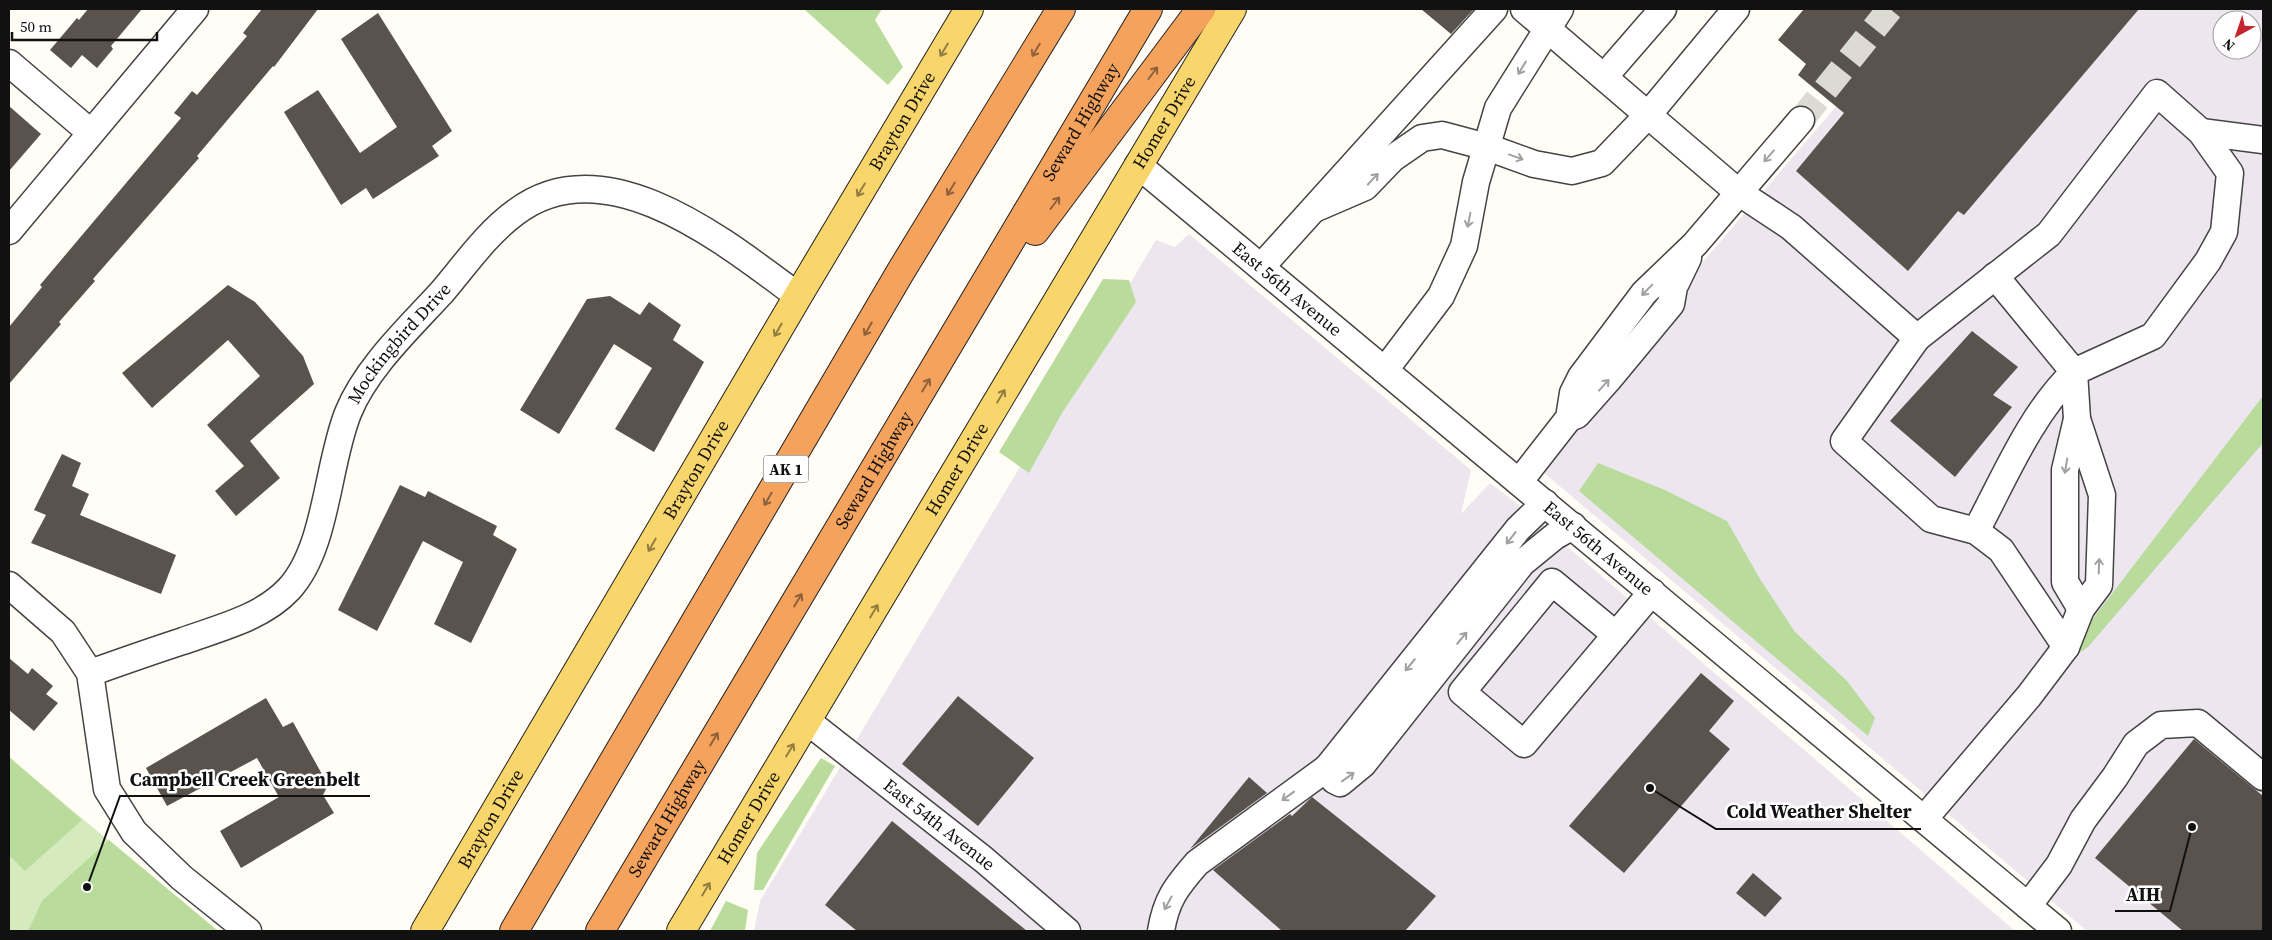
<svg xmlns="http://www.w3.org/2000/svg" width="2272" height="940" font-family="'Source Serif 4',serif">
  <rect width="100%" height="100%" fill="#fffdf5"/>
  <g fill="#eee6ef" fill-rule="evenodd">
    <path d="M 1920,9 L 2263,9 L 2263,931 L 2087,931 L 1531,462 ZM 2222,20 L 2252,20 L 2252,50 L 2222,50 Z"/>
    <path d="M 1189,234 L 1471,470 L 1461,514 L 1490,483 L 1519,505 L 2015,931 L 754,931 L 760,901 L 1156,240 L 1175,247 Z"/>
  </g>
  <path fill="#d5ebbd" d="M 9,757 C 78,816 148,873 218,931 L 9,931 Z"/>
  <g fill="#b9dc9c">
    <path d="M 804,9 L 882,9 L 875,20 L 903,67 L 888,85 Z"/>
    <path d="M 1103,279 L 1129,280 L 1136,302 L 1062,413 L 1029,473 L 999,452 Z"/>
    <path d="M 2263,396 L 2263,443 L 2088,647 L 2053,671 Z"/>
    <path d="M 1598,463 L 1665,490 L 1727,521 L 1760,579 L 1795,632 L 1847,681 L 1875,718 L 1868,736 L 1579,491 Z"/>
    <path d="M 9,757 L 82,820 L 25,871 L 9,855 Z"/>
    <path d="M 821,758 L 835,766 L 763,890 L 754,890 L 757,853 Z"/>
    <path d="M 109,840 L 218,931 L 28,931 L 42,901 Z"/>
    <path d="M 726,901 L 748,910 L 745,931 L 710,931 Z"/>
  </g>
  <g fill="#5a524d">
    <path d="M 88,9 L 142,9 L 111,46 L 113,49 L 97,68 L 82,55 L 71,68 L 50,50 L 77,18 L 79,20 Z"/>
    <path d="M 262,9 L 318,9 L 274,67 L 273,66 L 197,156 L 199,158 L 93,279 L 95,281 L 59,322 L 61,324 L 9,384 L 9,327 L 42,287 L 40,285 L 181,118 L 174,113 L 192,91 L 197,95 L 247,36 L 243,33 Z"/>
    <path d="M 1421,9 L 1474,9 L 1451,34 Z"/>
    <path d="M 1804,9 L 2139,9 L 1964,215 L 1958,211 L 1908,271 L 1796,171 L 1844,113 L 1798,75 L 1806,64 L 1778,40 Z"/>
    <path d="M 378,13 L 452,131 L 432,146 L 439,156 L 373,199 L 366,188 L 341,205 L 284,112 L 318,90 L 360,153 L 397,127 L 341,39 Z"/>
    <path d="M 9,106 L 41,134 L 9,171 Z"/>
    <path d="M 228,285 L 255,302 L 303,356 L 314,384 L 250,441 L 280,478 L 236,516 L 215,491 L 244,466 L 207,425 L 260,376 L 228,340 L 152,408 L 122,373 Z"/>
    <path d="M 610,296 L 640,315 L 649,302 L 681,325 L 673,340 L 704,362 L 654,452 L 615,429 L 652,368 L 614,344 L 559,434 L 520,410 L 587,299 Z"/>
    <path d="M 1972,331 L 2018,367 L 1993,395 L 2012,407 L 1955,477 L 1890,421 Z"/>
    <path d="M 62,454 L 81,463 L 72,486 L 89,494 L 80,515 L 176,555 L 161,594 L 31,543 L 46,515 L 34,510 Z"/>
    <path d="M 400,485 L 425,497 L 428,491 L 497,526 L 493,535 L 517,549 L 471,643 L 434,624 L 463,562 L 423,541 L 377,631 L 338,610 Z"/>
    <path d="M 9,658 L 28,674 L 32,668 L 53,686 L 46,694 L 58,703 L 34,731 L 9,710 Z"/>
    <path d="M 1701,673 L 1734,701 L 1709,731 L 1730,749 L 1624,873 L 1569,826 Z"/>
    <path d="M 958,696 L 1034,758 L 978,826 L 902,764 Z"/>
    <path d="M 266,698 L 283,727 L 293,722 L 328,785 L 323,795 L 334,813 L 241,868 L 220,831 L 279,797 L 257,758 L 167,806 L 146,768 Z"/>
    <path d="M 2194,739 L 2263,796 L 2263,931 L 2183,931 L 2095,858 Z"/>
    <path d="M 1249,777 L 1267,793 L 1190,849 Z"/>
    <path d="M 1312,797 L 1436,896 L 1405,931 L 1282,931 L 1213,870 L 1290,814 L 1292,816 Z"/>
    <path d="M 892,821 L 1027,931 L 857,931 L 825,905 Z"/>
    <path d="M 1753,873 L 1782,898 L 1765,917 L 1736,893 Z"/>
  </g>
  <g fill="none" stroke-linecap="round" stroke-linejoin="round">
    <path stroke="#dbdad3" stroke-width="26" stroke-dasharray="26 13" stroke-linecap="butt" d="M 1801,120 L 1890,9"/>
    <defs>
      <g id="minor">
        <path d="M 1524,9 L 1738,192 L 1791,227 L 1917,338 L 2049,234 L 2157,93 L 2201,132 L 2230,173 L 2224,232 L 2208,261 L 2153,336 L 2074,372 L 2077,419 L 2102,495 L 2099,585 L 2081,609 L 2066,647 L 2029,696 L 1924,819"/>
        <path d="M 9,63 L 90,132"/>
        <path d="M 1604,77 L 1663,9"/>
        <path d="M 2201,132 L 2263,140"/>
        <path id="s1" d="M 1138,165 L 2058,931"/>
        <path d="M 1314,209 L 1365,187 L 1393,158 L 1422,138 L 1442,135 L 1487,147 L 1534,164 L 1572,171 L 1602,163 L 1648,115 L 1736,9"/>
        <path d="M 9,231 L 195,9"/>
        <path d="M 1261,267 L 1494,9"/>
        <path d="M 1917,338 L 1844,441 L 1931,519 L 1976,531 L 2001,550 L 2066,647"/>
        <path d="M 1385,370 L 1441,296 L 1464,246 L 1476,182 L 1498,108 L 1560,9"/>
        <path d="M 1569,418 L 1577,415 L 1608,380 L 1671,304 L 1674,287 L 1688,258"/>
        <path d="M 2077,419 L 2065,470 L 2065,582 L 2081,609"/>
        <path d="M 1519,482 L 1569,418 L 1573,393 L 1581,377 L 1644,293 L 1695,244 L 1801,120"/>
        <path d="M 1545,503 L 1518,529 L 1327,768 L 1334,780 L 1340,783 L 1363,764 L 1522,563 L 1555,536 L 1573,526"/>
        <path d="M 1976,531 C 2005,477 2030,415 2074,372 L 1995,276"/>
        <path d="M 9,585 L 63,632 L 90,673 L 107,789 L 134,832 L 182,878 L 248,931"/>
        <path d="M 1616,635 L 1552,582 L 1462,692 L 1524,744 L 1652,592"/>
        <path id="s2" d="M 90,673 C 121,662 152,651 183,641 C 219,628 262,618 289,589 C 327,548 327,465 348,413 C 366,368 410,327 442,292 C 465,265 487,233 516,212 C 606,144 726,243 798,296"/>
        <path id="s3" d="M 807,721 L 983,859 L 1067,931"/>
        <path d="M 2028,906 L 2059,865 L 2083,820 L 2115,777 L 2136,744 L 2161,725 L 2198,723 L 2263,777"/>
        <path d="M 1161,931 C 1166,900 1176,887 1197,863 L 1327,768"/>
      </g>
      <g id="major">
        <path id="s4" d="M 425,931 L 798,296 L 969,9"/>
        <path id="s5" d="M 681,931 L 1232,9"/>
      </g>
      <g id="highway">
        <path d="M 1035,231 L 1201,9"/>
        <path d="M 514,931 L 901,271 L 1061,9"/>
        <path id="s6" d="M 600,931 L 1148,9"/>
      </g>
    </defs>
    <use href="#minor" stroke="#444" stroke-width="29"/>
    <use href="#major" stroke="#222" stroke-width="30"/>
    <use href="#highway" stroke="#222" stroke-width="30"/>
    <use href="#minor" stroke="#fff" stroke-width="26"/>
    <use href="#major" stroke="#f9d66b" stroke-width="28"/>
    <use href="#highway" stroke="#f5a25d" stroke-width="28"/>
  </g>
  <defs><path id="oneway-shaft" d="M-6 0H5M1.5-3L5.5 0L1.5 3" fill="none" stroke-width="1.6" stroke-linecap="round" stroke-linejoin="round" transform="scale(1.25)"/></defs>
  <g stroke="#917d42">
    <use href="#oneway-shaft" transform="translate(944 50) rotate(121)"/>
    <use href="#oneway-shaft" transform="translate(861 190) rotate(121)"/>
    <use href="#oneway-shaft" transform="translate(778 330) rotate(120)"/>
    <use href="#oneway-shaft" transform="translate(1001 396) rotate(-59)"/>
    <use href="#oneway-shaft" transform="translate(652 545) rotate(120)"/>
    <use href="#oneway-shaft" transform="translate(874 611) rotate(-59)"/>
    <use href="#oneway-shaft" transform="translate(790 750) rotate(-59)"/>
    <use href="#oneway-shaft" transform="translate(706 889) rotate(-59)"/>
  </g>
  <g stroke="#8e613b">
    <use href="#oneway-shaft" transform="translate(1036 50) rotate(121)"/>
    <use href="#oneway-shaft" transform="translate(1153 73) rotate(-53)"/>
    <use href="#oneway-shaft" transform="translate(951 189) rotate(121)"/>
    <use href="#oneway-shaft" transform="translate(1055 203) rotate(-53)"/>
    <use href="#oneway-shaft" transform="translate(868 329) rotate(120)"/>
    <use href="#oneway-shaft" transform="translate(926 385) rotate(-59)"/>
    <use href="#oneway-shaft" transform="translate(768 499) rotate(120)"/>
    <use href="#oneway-shaft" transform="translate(798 600) rotate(-59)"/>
    <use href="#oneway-shaft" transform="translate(714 739) rotate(-59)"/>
  </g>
  <g stroke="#a0a0a0">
    <use href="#oneway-shaft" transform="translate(1522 68) rotate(121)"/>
    <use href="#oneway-shaft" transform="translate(1769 156) rotate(131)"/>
    <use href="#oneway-shaft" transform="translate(1516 157) rotate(20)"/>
    <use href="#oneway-shaft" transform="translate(1373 179) rotate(-47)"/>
    <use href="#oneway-shaft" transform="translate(1469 220) rotate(101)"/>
    <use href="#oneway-shaft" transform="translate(1647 290) rotate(134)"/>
    <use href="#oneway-shaft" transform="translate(1604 385) rotate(-48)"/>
    <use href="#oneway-shaft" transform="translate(2066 466) rotate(99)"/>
    <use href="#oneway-shaft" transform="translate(1511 538) rotate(128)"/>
    <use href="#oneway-shaft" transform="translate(2099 566) rotate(-88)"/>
    <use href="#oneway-shaft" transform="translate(1462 638) rotate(-50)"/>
    <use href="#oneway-shaft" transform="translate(1410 665) rotate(130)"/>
    <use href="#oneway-shaft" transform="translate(1348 777) rotate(-36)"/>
    <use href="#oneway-shaft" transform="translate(1288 796) rotate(144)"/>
    <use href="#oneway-shaft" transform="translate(1168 903) rotate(119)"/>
  </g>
  <g text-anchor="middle" stroke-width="5" stroke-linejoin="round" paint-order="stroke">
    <rect fill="#fff" stroke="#585858" stroke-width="1" x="763.5" y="455.5" width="45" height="27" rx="4"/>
    <g font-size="16" font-weight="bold" fill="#111">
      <text x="786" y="475">AK 1</text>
    </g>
    <g font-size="18" fill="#111" stroke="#fff">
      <text dy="6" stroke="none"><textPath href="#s4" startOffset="940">Brayton Drive</textPath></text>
      <text dy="6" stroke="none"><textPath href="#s6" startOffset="941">Seward Highway</textPath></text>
      <text dy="6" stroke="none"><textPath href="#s5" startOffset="942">Homer Drive</textPath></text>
      <text dy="6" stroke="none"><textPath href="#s1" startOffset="194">East 56th Avenue</textPath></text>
      <text dy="6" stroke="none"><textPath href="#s2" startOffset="492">Mockingbird Drive</textPath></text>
      <text dy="6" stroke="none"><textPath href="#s4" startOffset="535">Brayton Drive</textPath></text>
      <text dy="6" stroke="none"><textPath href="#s5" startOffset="538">Homer Drive</textPath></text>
      <text dy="6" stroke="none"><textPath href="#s6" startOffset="536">Seward Highway</textPath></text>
      <text dy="6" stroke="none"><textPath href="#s1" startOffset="599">East 56th Avenue</textPath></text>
      <text dy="6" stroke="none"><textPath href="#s6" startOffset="131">Seward Highway</textPath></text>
      <text dy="6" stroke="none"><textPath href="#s5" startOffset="132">Homer Drive</textPath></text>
      <text dy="6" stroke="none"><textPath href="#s4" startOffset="130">Brayton Drive</textPath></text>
      <text dy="6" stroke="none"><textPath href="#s3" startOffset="168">East 54th Avenue</textPath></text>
    </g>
  </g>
  <path fill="none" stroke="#111" stroke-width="2" d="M87 887L120 796H370M1650 788L1716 829H1921M2192 827L2170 911H2115"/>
  <g fill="#111" stroke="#fff" stroke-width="2">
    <circle cx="87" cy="887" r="5"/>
    <circle cx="1650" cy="788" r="5"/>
    <circle cx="2192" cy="827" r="5"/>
  </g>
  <g font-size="19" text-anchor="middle" font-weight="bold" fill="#111" stroke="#fff" stroke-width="5" stroke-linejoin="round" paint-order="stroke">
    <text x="245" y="786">Campbell Creek Greenbelt</text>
    <text x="1819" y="818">Cold Weather Shelter</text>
    <text x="2143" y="901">AIH</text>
  </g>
  <rect width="2272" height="940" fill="none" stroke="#111111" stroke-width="20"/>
  <g transform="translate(2237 35) rotate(220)"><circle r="24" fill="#ffffff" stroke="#a0a0a0"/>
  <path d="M0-4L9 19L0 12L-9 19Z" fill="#c4262e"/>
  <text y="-8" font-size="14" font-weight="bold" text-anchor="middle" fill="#111111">N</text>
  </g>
  <path d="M12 32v8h145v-8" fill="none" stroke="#111111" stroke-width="2.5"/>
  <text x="20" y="32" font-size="15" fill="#111111" stroke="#ffffff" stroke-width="4" paint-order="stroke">50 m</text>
</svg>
